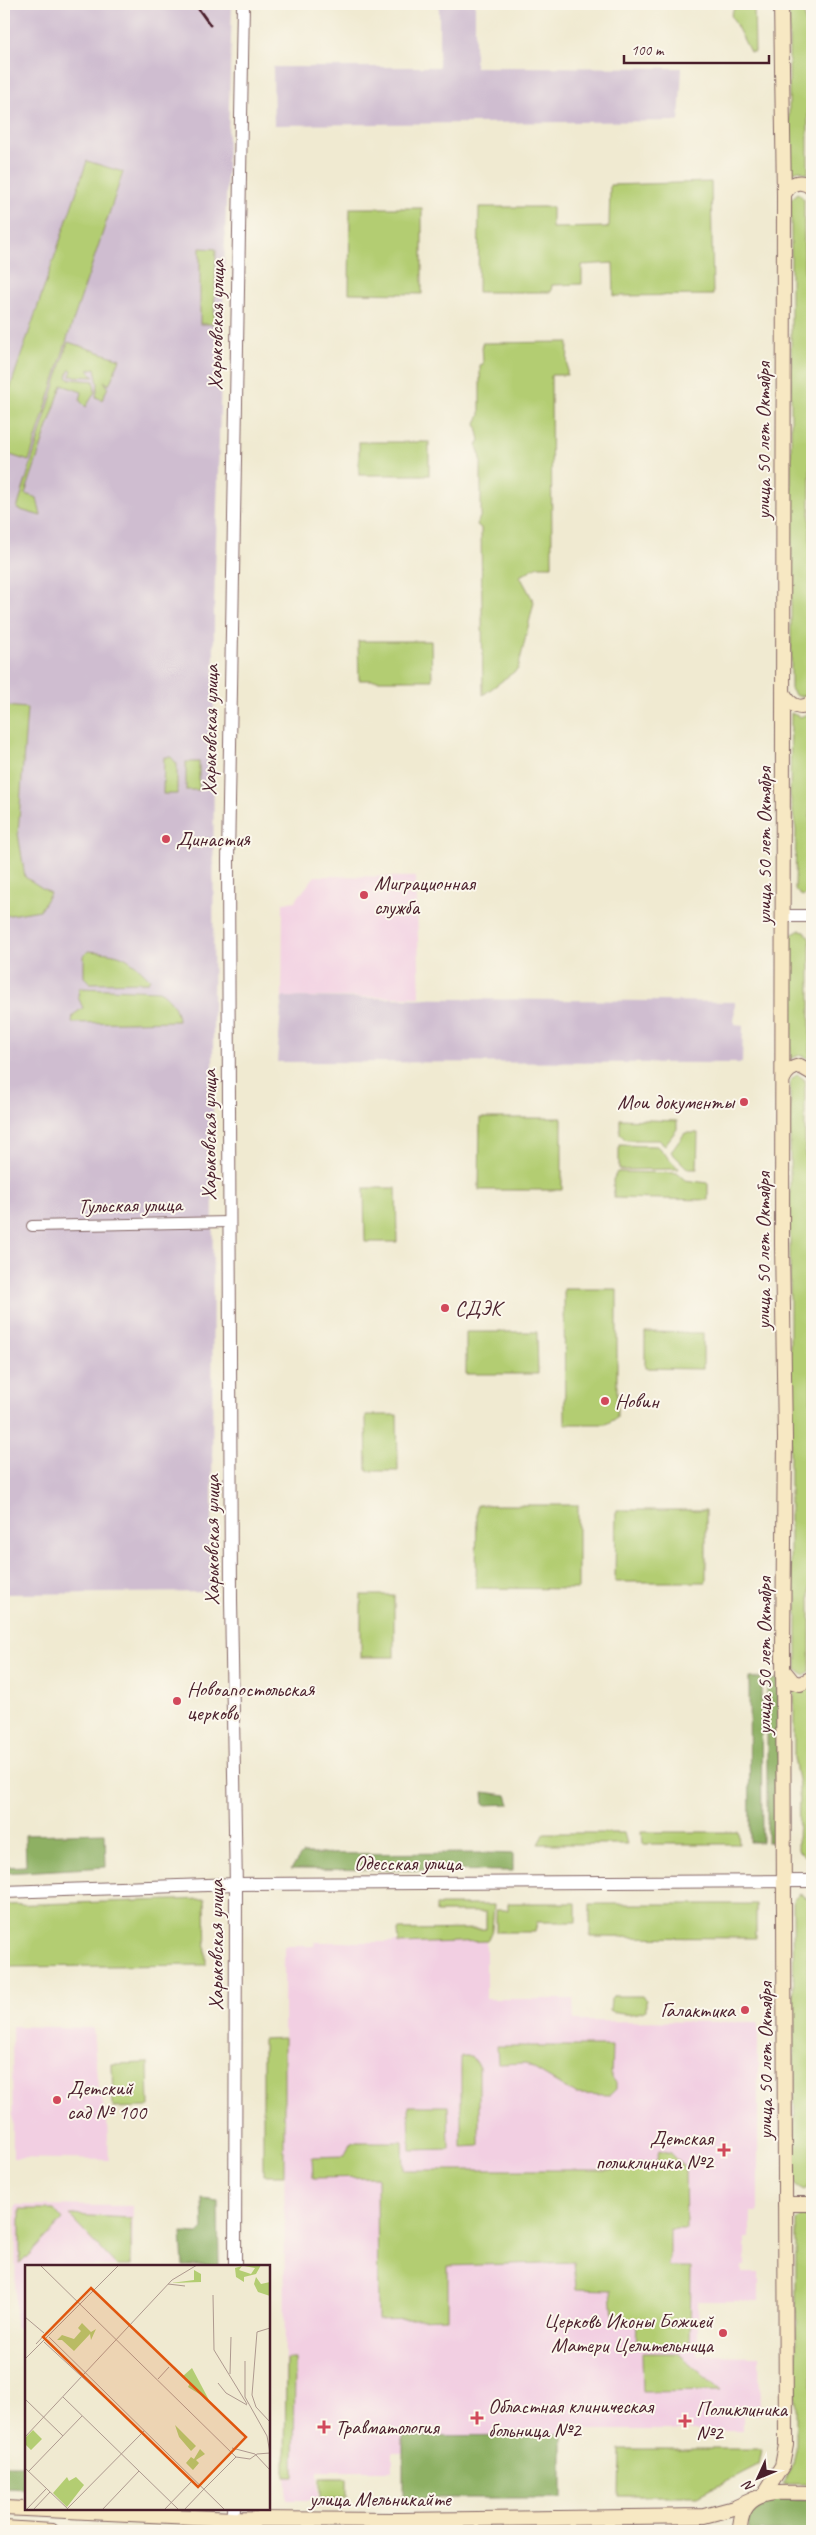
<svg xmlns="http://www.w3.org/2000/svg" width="816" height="2535" font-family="Caveat,sans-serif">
  <rect width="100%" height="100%" fill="#fbf7ec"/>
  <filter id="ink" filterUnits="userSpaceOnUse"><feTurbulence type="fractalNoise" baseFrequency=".02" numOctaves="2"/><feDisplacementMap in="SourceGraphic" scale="10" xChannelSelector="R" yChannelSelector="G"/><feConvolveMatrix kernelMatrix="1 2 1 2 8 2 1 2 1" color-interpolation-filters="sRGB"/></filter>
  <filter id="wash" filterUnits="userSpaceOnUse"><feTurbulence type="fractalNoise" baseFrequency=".0096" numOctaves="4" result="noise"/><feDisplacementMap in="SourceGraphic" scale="20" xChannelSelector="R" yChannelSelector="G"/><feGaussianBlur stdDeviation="1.12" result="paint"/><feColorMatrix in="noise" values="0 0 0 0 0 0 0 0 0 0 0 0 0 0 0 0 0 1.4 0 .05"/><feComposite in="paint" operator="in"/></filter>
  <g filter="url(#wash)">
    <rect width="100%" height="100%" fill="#f0ead1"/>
    <g fill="#f2cfe2">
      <path d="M 315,876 L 416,877 L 420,997 L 282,997 L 283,903 L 295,901 Z"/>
      <path d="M 315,1942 L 486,1942 L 486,1999 L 573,1999 L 574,2021 L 758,2022 L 758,2212 L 751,2212 L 750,2238 L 745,2238 L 745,2266 L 742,2266 L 742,2273 L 759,2273 L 759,2301 L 698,2301 L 698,2355 L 759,2356 L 760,2414 L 742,2414 L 742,2430 L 562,2430 L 562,2453 L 392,2453 L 392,2471 L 318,2471 L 318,2500 L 287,2500 L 285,2475 L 284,1946 L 314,1946 Z"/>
      <path d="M 12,2026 L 93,2028 L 97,2078 L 107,2121 L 109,2160 L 13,2158 Z"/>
      <path d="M 16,2205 L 133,2206 L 132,2266 L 26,2266 L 26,2328 L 15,2328 Z"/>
    </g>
    <g fill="#cfbdd0">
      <path d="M 4,4 L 232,4 L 214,608 L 212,1592 L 4,1594 Z"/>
      <path d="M 439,4 L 475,4 L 475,67 L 682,68 L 679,121 L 274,125 L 273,67 L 439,67 Z"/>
      <path d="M 282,997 L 735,1002 L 734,1024 L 743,1025 L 742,1063 L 277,1062 Z"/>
    </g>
    <g fill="#b3cd72" stroke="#7e764e">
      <path d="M 736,4 L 754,4 L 755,52 L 750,52 L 731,15 Z"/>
      <path d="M 789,4 L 803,4 L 808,45 L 808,174 L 799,170 L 789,174 Z"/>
      <path d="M 87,161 L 123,172 L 67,339 L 29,461 L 4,453 L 4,406 Z"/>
      <path d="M 711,182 L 713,295 L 614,296 L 613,263 L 582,265 L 582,284 L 552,285 L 551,292 L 478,292 L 479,207 L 552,207 L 552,228 L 609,227 L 610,185 Z"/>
      <path d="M 798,193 L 804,199 L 804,269 L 810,307 L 810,689 L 805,696 L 796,696 L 791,689 L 791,199 Z"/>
      <path d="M 350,208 L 422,208 L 422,294 L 349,293 Z"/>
      <path d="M 200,248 L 216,249 L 214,324 L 200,324 Z"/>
      <path d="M 68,342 L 120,359 L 109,385 L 104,381 L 108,387 L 102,400 L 96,397 L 98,384 L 95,368 L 88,370 L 94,377 L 70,376 L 72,370 L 69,370 L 67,377 L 69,379 L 94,381 L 95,392 L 86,407 L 80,401 L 82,392 L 62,385 L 25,494 L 37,498 L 41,516 L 17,509 Z"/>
      <path d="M 568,342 L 567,375 L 551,375 L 552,566 L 538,566 L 520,576 L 534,602 L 518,669 L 483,695 L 481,528 L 477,525 L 481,514 L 481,458 L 477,446 L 480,440 L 476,423 L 480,415 L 480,365 L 483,364 L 482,343 Z"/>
      <rect x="359" y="442" width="70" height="33"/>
      <path d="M 358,641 L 431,641 L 432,680 L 359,680 Z"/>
      <path d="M 4,706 L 27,708 L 18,833 L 25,877 L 50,893 L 40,910 L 4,916 Z"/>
      <path d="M 791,713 L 800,717 L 810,713 L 810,890 L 803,897 L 795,890 L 796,830 L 790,795 Z"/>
      <path d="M 164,757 L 171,757 L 177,764 L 177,794 L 163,794 Z"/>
      <rect x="186" y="762" width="13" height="28"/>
      <path d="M 800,930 L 805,931 L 810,940 L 810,1059 L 800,1055 L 790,1059 L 790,940 L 791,935 Z"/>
      <path d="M 88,951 C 123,954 125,954 150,979 L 148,982 L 90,983 L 84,977 L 84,955 Z"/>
      <path d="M 79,988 L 159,991 C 169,996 178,1009 178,1021 L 72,1023 L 73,1015 L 83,1008 L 78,997 Z"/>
      <path d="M 797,1074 L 805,1080 L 805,1154 L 811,1190 L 810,1671 L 804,1676 L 797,1670 L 797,1599 L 790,1568 L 790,1081 Z"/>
      <path d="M 480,1118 L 562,1118 L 562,1190 L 479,1190 Z"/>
      <path d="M 620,1119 L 677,1121 L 677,1129 L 665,1145 L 659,1140 L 626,1140 L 620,1134 Z"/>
      <path d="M 685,1133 L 698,1133 L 697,1169 L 688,1169 L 671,1152 Z"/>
      <path d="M 619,1145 L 657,1146 L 679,1169 L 619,1170 Z"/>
      <path d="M 617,1172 L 677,1173 L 685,1180 L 708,1183 L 708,1200 L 614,1198 L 613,1180 Z"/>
      <path d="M 364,1188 L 396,1188 L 397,1242 L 365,1242 Z"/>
      <path d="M 564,1289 L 617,1289 L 617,1418 L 606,1424 L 565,1424 Z"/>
      <path d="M 466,1332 L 537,1332 L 538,1374 L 466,1374 Z"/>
      <path d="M 645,1332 L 703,1333 L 703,1369 L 645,1368 Z"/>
      <path d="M 366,1415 L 397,1415 L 398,1471 L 367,1471 Z"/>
      <path d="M 477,1505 L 578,1505 L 578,1589 L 476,1588 Z"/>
      <path d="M 616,1510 L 706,1510 L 706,1582 L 615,1582 Z"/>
      <rect x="361" y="1595" width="33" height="62"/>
      <path d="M 811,1686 L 811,1851 L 804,1856 L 798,1850 L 799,1786 L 794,1758 L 794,1688 L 802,1690 Z"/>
      <path d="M 641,1832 L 738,1832 L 739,1844 L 642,1844 Z"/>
      <path d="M 544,1833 L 624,1833 L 627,1844 L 538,1844 Z"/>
      <path d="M 800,1893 L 808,1899 L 808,1982 L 812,2006 L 812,2185 L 804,2190 L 797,2186 L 795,2182 L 793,1899 Z"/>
      <path d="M 205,1899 L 206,1965 L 4,1967 L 4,1905 Z"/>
      <path d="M 508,1903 L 576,1903 L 576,1922 L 537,1922 L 535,1932 L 496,1932 L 496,1910 L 508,1910 Z"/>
      <path d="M 590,1904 L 756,1904 L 756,1938 L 590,1937 Z"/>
      <path d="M 436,1905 L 494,1905 L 492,1930 L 487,1941 L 399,1944 L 398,1930 L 486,1929 L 486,1912 L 436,1912 Z"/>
      <path d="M 614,1996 L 642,1996 L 646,2000 L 646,2010 C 638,2015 618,2016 610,2010 L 611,1999 Z"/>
      <path d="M 284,2038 L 284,2175 L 263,2175 L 263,2039 Z"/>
      <path d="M 497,2046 L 612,2046 L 611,2078 L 616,2082 L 616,2089 L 610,2095 L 576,2094 L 524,2063 L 498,2064 Z"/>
      <path d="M 461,2056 L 471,2056 L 479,2067 L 479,2146 L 461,2147 Z"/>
      <path d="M 148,2063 L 149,2107 L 113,2108 L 112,2064 Z"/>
      <path d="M 409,2106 L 448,2106 L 449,2149 L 410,2150 Z"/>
      <path d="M 352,2142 L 403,2142 L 404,2170 L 627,2170 L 637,2163 L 656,2162 L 659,2150 L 671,2153 L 685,2168 L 686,2229 L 670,2229 L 670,2257 L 667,2267 L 691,2267 L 690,2346 L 636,2347 L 637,2320 L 613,2319 L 611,2290 L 576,2289 L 574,2262 L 448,2266 L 448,2318 L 378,2320 L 377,2177 L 313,2178 L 312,2157 L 344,2156 Z"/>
      <path d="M 20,2209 L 54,2209 L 63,2220 L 20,2264 Z"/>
      <path d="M 802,2214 L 809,2220 L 810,2298 L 812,2314 L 812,2484 L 783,2484 L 793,2464 L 796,2449 L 796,2221 Z"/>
      <path d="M 69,2215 L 131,2218 L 131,2266 L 117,2266 Z"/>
      <path d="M 642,2353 L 678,2353 L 721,2391 L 643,2392 Z"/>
      <path d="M 286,2359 L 295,2359 L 294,2477 L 285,2477 Z"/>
      <path d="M 620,2449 L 761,2449 L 758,2465 L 698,2496 L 619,2496 Z"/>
      <path d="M 320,2478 L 347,2478 L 347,2497 L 320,2498 Z"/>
    </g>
    <g fill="#8eb064" stroke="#6c6848">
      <path d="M 749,1678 L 761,1678 L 762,1842 L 750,1842 Z"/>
      <rect x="767" y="1679" width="12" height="163"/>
      <path d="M 483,1792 L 507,1795 L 510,1804 L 484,1805 Z"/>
      <path d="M 105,1833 L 106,1867 L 4,1873 L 4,1867 L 26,1866 L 25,1835 Z"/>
      <path d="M 484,1853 L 513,1854 L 513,1871 L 291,1869 L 302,1854 Z"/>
      <path d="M 202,2199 L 218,2201 L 219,2266 L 183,2266 L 181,2233 L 198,2234 L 203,2229 Z"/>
      <path d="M 562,2435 L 562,2498 L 403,2498 L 403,2436 Z"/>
      <path d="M 4,2465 L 26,2465 L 26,2489 L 4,2488 Z"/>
      <path d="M 812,2500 L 812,2531 L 748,2531 C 743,2494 789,2500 812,2500 Z"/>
    </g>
  </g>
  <g filter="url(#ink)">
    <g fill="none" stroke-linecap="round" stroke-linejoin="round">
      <defs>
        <path id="minor" d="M 32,1226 L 229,1222"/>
        <g id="tertiary">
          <path d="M 783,916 L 812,916"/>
          <path d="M 4,1892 L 236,1884 L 812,1881"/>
          <path d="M 235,2266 L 236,1888 L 231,1600 L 228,860 L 243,4"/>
          <path d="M 233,2531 L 234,2509"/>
        </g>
        <g id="secondary">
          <path d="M 784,195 C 789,183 801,178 812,188"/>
          <path d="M 784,694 C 790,705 801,712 812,702"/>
          <path d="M 783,1079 C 787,1071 791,1068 800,1066 L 812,1073"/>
          <path d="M 784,1671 L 793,1682 L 800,1684 L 812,1678"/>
          <path d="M 785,2204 L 812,2204"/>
          <path d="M 765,2493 L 782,2466 L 786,2445 L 783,1648 L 785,1438 L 782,1244 L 784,195 L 781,4"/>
          <path d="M 4,2508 L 233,2519 L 397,2520 L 704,2516 L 734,2508 L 754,2499"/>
          <path d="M 4,2528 L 52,2531"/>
          <path d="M 740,2531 C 740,2486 780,2493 812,2493"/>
        </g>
      </defs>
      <use href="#minor" stroke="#846665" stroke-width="12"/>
      <use href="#tertiary" stroke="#846665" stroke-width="14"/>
      <use href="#secondary" stroke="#846665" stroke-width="16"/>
      <use href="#minor" stroke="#fff" stroke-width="10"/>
      <use href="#tertiary" stroke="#fff" stroke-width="12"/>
      <use href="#secondary" stroke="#f7e8c3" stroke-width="14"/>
      <path stroke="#4a1f2b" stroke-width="3" d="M 195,4 L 210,25"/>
    </g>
  </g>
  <g fill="#d1495b" stroke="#fbf7ec" stroke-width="2">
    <circle cx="166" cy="839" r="5"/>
    <circle cx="364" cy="895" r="5"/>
    <circle cx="744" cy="1102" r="5"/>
    <circle cx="445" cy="1308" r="5"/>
    <circle cx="605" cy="1401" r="5"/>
    <circle cx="177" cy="1701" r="5"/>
    <circle cx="745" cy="2010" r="5"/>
    <circle cx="57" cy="2100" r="5"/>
    <path d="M721.5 2142.5h5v5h5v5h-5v5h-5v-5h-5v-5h5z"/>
    <circle cx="723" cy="2333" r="5"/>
    <path d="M474.5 2410.5h5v5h5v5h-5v5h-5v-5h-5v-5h5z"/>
    <path d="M682.5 2413.5h5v5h5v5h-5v5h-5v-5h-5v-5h5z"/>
    <path d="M321.5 2419.5h5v5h5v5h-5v5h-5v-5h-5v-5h5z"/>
  </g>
  <g text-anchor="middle" stroke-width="4" stroke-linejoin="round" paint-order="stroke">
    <g font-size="21" fill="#4a1f2b" stroke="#fbf7ec">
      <text transform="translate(216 325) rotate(-89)" y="7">Харьковская улица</text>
      <text transform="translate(763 441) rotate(-90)" y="7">улица 50 лет Октября</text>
      <text transform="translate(210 730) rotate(-89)" y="7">Харьковская улица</text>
      <text transform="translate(764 846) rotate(-90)" y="7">улица 50 лет Октября</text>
      <text transform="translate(209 1135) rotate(-90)" y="7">Харьковская улица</text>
      <text transform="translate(130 1205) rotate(-1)" y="7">Тульская улица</text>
      <text transform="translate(763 1251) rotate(-90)" y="7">улица 50 лет Октября</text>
      <text transform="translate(212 1540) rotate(-90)" y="7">Харьковская улица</text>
      <text transform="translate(764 1656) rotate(-90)" y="7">улица 50 лет Октября</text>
      <text x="408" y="1870">Одесская улица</text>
      <text transform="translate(216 1945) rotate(-90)" y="7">Харьковская улица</text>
      <text transform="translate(765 2061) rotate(-90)" y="7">улица 50 лет Октября</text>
      <text x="380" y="2506">улица Мельникайте</text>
    </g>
    <g font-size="21" fill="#4a1f2b" stroke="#fbf7ec" text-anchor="start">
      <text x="176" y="846">Династия</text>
      <text x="374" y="890">Миграционная<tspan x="374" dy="24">служба</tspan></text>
      <text x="734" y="1109" text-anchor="end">Мои документы</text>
      <text x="455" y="1315">СДЭК</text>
      <text x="615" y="1408">Новин</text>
      <text x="187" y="1696">Новоапостольская<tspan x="187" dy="24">церковь</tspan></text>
      <text x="735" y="2017" text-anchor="end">Галактика</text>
      <text x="67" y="2095">Детский<tspan x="67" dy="24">сад № 100</tspan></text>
      <text x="713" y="2145" text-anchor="end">Детская<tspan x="713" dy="24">поликлиника №2</tspan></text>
      <text x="713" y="2328" text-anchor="end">Церковь Иконы Божией<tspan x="713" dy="24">Матери Целительница</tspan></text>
      <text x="488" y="2413">Областная клиническая<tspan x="488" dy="24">больница №2</tspan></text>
      <text x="696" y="2416">Поликлиника<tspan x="696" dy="24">№2</tspan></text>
      <text x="335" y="2434">Травматология</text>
    </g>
  </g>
  <g transform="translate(25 2265)">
    <rect width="245" height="245" fill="#f0ead1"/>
    <path d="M 236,0 L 231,9 L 219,12 L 219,17 L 211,12 L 210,3 L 217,1 L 214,5 L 226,9 L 230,3 L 219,1 ZM 169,5 L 176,9 L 176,17 L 146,18 L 169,15 ZM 231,12 L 236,19 L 245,17 L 245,31 L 233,27 L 229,19 ZM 57,58 L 66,67 L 71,64 L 66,75 L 65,69 L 49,86 L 37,75 L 32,75 L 37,70 L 49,74 L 56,66 L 53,63 ZM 167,103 L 184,135 L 163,122 L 165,118 L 158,111 ZM 150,160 L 171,181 L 166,186 L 154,172 ZM 8,165 L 17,174 L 6,185 L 0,179 L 0,173 ZM 175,184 L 180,189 L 171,195 L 174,198 L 168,205 L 161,198 L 166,192 L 169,194 ZM 42,212 L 44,216 L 51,212 L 59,220 L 42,242 L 28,228 Z" fill="#b3cd72"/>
    <path fill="none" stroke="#ae998f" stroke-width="1" d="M 15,0 L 211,192M 143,19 L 160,21M 188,30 L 189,85 L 222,139M 0,52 L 19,68M 245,63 L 232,67 L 227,130 L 231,142 L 245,157M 24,72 L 200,245M 19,77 L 80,133M 11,79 L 26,63M 0,94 L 94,0M 220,96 L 220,132 L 242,171 L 245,188M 205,109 L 206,72M 133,114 L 144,102M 193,118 L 201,128 L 222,140M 38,132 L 154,245M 0,134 L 38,171M 0,172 L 147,15 L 172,0M 207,183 L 230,189 L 245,205M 211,192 L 225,194 L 232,189 L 245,188M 0,203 L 44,245M 3,207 L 57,151M 179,224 L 211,192M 2,244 L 21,224M 42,244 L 119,166M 8,245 L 25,227M 77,245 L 114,206M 139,245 L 167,216M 159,245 L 179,224"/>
    <path fill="#e0560e" fill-opacity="0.15" stroke="#e0560e" stroke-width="2.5" d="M 66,23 L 221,172 L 173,222 L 18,72 Z"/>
    <rect width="245" height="245" fill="none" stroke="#4a1f2b" stroke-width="2.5"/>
  </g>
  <rect width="816" height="2535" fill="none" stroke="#fbf7ec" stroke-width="20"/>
  <g transform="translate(758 2478) rotate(226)" stroke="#fbf7ec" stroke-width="4" paint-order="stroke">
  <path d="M0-4L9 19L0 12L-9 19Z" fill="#4a1f2b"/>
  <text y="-8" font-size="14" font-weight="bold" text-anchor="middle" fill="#4a1f2b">N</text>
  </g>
  <path d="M624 55v8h145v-8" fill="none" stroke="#4a1f2b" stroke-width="2.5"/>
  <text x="631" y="55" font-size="15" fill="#4a1f2b" stroke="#fbf7ec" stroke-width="4" paint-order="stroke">100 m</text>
</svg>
